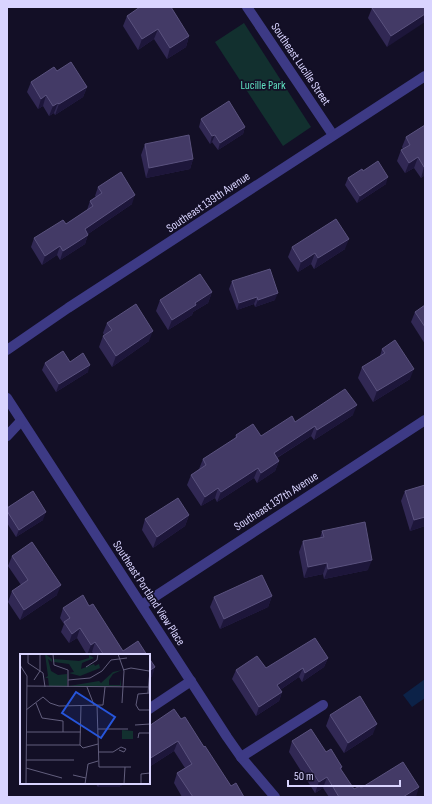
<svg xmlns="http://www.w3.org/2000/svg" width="432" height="804" font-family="'Sofia Sans Condensed',sans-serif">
  <rect width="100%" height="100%" fill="#130f26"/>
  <path fill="#12302f" d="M 244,23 L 311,127 L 283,146 L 215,42 Z"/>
  <path fill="#0c2248" d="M 425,679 L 425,698 L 412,707 L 403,695 Z"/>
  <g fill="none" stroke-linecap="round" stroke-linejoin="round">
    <g stroke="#3d3a85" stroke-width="10">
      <path d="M 247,7 L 333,135"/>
      <path d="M 7,350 L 68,308 L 425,76"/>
      <path d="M 7,398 L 227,737 L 241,757 L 275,797"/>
      <path d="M 7,436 L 21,421"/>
      <path d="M 142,605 L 425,420"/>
      <path d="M 149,709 L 191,681"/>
      <path d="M 241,757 L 323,705"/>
    </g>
  </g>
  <g fill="#312854">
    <path d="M 425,7 L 387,47 L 368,18 L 372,8 Z"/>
    <path d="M 127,16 L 189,36 L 186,47 L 167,59 L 154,39 L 138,50 L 123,26 Z"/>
    <path d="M 57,71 L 87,87 L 83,97 L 55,115 L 54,113 L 49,116 L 43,106 L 38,109 L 27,92 L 31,82 Z"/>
    <path d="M 201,119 L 245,127 L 243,134 L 218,150 L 212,142 L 210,144 L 199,127 Z"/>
    <path d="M 425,125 L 425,175 L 421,178 L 414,168 L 405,173 L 397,161 L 401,150 L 403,149 L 402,147 L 406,137 Z"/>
    <path d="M 145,144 L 193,159 L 190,169 L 146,178 L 141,155 Z"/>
    <path d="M 348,178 L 386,184 L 357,203 L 345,185 Z"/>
    <path d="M 98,187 L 132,204 L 88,234 L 85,244 L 60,260 L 57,255 L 42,265 L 31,247 L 34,238 L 66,224 L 87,210 L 90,201 L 96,197 L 95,196 Z"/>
    <path d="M 292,247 L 345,249 L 314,269 L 311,264 L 298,272 L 288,257 Z"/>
    <path d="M 232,281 L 275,300 L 255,307 L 254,304 L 237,310 L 229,289 Z"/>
    <path d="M 212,292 L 208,303 L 193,312 L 192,315 L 168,330 L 156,311 L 160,300 Z"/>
    <path d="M 425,305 L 425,344 L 411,322 L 415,312 Z"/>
    <path d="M 107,323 L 149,341 L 112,367 L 99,347 L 103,336 L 104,335 L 103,333 Z"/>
    <path d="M 382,349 L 410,379 L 373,402 L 358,378 L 362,367 L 380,356 Z"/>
    <path d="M 70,362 L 88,372 L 56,392 L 42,370 L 45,363 Z"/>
    <path d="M 353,415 L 314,440 L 311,436 L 277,458 L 279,461 L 275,471 L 257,483 L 254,478 L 217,502 L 215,498 L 201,506 L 187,485 L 191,475 L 199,469 L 203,459 L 235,439 L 236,435 L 261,436 L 295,422 Z"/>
    <path d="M 405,491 L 425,526 L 410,531 L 401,501 Z"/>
    <path d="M 7,508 L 43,520 L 16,537 L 7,523 Z"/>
    <path d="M 189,515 L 185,526 L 153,548 L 142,530 L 145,519 Z"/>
    <path d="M 322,531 L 368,570 L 324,579 L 323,574 L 304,578 L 299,552 L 303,541 L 320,538 Z"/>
    <path d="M 12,556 L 57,595 L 20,620 L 8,602 L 12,591 L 21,585 L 8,566 Z"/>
    <path d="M 272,596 L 268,607 L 220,629 L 210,607 L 214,597 Z"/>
    <path d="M 89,606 L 123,651 L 147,655 L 94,655 L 92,652 L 87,655 L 77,638 L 69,643 L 61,632 L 64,624 L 60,618 L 63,608 Z"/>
    <path d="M 328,658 L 324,667 L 302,682 L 299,677 L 280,690 L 282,692 L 279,701 L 256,716 L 232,679 L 236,670 L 266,668 Z"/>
    <path d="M 330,715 L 373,734 L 344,753 L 326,726 Z"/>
    <path d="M 181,719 L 204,747 L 231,786 L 244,797 L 182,797 L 174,783 L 177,773 L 185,768 L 174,751 L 149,767 L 149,726 Z"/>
    <path d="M 292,741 L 326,752 L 342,767 L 341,770 L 354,789 L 361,788 L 416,797 L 329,797 L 323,788 L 315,793 L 289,752 Z"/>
    <path d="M 95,783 L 125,783 L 119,787 L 98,787 Z"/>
  </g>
  <g fill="#1d163a">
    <path d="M 425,14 L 425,22 L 387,47 L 391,36 Z"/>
    <path d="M 158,29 L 154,39 L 138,50 L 142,39 Z"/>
    <path d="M 189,36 L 186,47 L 167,59 L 170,48 Z"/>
    <path d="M 87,87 L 83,97 L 55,115 L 59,104 Z"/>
    <path d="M 46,95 L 43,106 L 38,109 L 41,99 Z"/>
    <path d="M 58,103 L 54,113 L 49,116 L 53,106 Z"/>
    <path d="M 245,127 L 243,134 L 218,150 L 220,143 Z"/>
    <path d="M 215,135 L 212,142 L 210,144 L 212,136 Z"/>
    <path d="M 418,157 L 414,168 L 405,173 L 409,163 Z"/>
    <path d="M 193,159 L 190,169 L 146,178 L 149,168 Z"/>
    <path d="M 424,167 L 425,167 L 425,175 L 421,178 Z"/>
    <path d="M 388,177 L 386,184 L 357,203 L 360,196 Z"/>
    <path d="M 135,195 L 132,204 L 82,238 L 85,229 Z"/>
    <path d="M 88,235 L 85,244 L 60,260 L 63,251 Z"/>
    <path d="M 349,239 L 345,249 L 314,269 L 318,258 Z"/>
    <path d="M 60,246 L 57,255 L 42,265 L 45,256 Z"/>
    <path d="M 315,253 L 311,264 L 298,272 L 301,262 Z"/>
    <path d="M 212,292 L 208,303 L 193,312 L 192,315 L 168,330 L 172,320 L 195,303 Z"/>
    <path d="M 278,293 L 275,300 L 255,307 L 258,300 Z"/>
    <path d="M 257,297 L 254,304 L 237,310 L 239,303 Z"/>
    <path d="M 153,331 L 149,341 L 112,367 L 116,356 Z"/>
    <path d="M 90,365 L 88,372 L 56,392 L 59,384 Z"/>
    <path d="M 414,369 L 410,379 L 373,402 L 377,391 Z"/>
    <path d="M 357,405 L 353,415 L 314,440 L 317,430 Z"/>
    <path d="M 315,426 L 311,436 L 270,462 L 274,453 Z"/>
    <path d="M 279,461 L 275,471 L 257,483 L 261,473 Z"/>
    <path d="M 258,468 L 254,478 L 217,502 L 221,492 Z"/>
    <path d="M 218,488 L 215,498 L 201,506 L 205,497 Z"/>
    <path d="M 46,512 L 43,520 L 16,537 L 19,530 Z"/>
    <path d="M 189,515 L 185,526 L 153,548 L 157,537 Z"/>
    <path d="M 425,517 L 425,526 L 410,531 L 414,520 Z"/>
    <path d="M 372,560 L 368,570 L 324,579 L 328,569 Z"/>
    <path d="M 327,563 L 323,574 L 304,578 L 308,567 Z"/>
    <path d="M 61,585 L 57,595 L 20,620 L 24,610 Z"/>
    <path d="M 272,596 L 268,607 L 220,629 L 224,619 Z"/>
    <path d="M 80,628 L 77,638 L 69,643 L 72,634 Z"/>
    <path d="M 95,642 L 92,652 L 87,655 L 91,645 Z"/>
    <path d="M 328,658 L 324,667 L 302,682 L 305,673 Z"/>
    <path d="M 155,667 L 152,677 L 149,678 L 149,671 Z"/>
    <path d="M 303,668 L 299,677 L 274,694 L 277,685 Z"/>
    <path d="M 282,692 L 279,701 L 256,716 L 259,707 Z"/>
    <path d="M 377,724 L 373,734 L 344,753 L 348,743 Z"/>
    <path d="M 178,741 L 174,751 L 149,767 L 149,759 Z"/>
    <path d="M 327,777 L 323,788 L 315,793 L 319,782 Z"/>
    <path d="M 100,783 L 125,783 L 119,787 L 98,787 Z"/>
    <path d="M 419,787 L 416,797 L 403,797 Z"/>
  </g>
  <g fill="#433a66" stroke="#5a527e">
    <path d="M 140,7 L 171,7 L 189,36 L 170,48 L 158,29 L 142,39 L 127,16 Z"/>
    <path d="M 373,7 L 425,7 L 425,14 L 391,36 L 372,8 Z"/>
    <path d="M 71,62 L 87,87 L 59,104 L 58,103 L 53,106 L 46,95 L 41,99 L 31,82 L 54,67 L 57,71 Z"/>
    <path d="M 229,101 L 245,127 L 220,143 L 215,135 L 212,136 L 201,119 Z"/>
    <path d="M 425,125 L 425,167 L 424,167 L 418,157 L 409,163 L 401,150 L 410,145 L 406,137 Z"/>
    <path d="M 189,135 L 193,159 L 149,168 L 145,144 Z"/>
    <path d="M 378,161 L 388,177 L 360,196 L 348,178 L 362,169 L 363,171 Z"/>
    <path d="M 121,172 L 135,195 L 85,229 L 88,235 L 63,251 L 60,246 L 45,256 L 34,238 L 63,220 L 66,224 L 93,206 L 90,201 L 102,193 L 98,187 Z"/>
    <path d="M 336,219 L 349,239 L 318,258 L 315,253 L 301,262 L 292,247 Z"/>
    <path d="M 270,269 L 278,293 L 258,300 L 257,297 L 239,303 L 232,281 Z"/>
    <path d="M 200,274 L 212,292 L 195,303 L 196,305 L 172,320 L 160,300 Z"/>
    <path d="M 136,304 L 153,331 L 116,356 L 103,336 L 112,330 L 107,323 Z"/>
    <path d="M 425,305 L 425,327 L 415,312 Z"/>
    <path d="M 395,340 L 414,369 L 377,391 L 362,367 L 385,353 L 382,349 Z"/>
    <path d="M 63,351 L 70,362 L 83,353 L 90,365 L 59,384 L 45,363 Z"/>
    <path d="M 345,389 L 357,405 L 317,430 L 315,426 L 274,453 L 279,461 L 261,473 L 258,468 L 221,492 L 218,488 L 205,497 L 191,475 L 206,465 L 203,459 L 237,437 L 236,435 L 253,424 L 261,436 L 292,416 L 295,422 Z"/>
    <path d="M 425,485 L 425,517 L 414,520 L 405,491 Z"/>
    <path d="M 33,491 L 46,512 L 19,530 L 7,511 L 7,508 Z"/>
    <path d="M 178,498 L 189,515 L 157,537 L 145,519 Z"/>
    <path d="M 365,522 L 372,560 L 328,569 L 327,563 L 308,567 L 303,541 L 324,537 L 322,531 Z"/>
    <path d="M 32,542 L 61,585 L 24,610 L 12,591 L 28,580 L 12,556 Z"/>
    <path d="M 262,575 L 272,596 L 224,619 L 214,597 Z"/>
    <path d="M 83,595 L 89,606 L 93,604 L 123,651 L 138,641 L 147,655 L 104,655 L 95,642 L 91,645 L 80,628 L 72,634 L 64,622 L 70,618 L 63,608 Z"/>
    <path d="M 315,638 L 328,658 L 305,673 L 303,668 L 277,685 L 282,692 L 259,707 L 236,670 L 257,656 L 266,668 Z"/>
    <path d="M 149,658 L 155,667 L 149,671 Z"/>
    <path d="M 360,696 L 377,724 L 348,743 L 330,715 Z"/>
    <path d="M 174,709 L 181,719 L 185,717 L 204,747 L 205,746 L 231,786 L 236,783 L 244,797 L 193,797 L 177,773 L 192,764 L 178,741 L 149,759 L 149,726 Z"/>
    <path d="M 311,729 L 326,752 L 331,749 L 342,767 L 340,768 L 354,789 L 360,786 L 361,788 L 403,762 L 419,787 L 403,797 L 339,797 L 327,777 L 319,782 L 292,741 Z"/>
  </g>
  <g text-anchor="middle" stroke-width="3.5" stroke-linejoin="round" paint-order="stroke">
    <g font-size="12" fill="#d9d4ff" stroke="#130f26">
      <text transform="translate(301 64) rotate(56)" y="4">Southeast Lucille Street</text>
      <text transform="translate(208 202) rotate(-34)" y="4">Southeast 139th Avenue</text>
      <text transform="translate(276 501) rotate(-33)" y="4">Southeast 137th Avenue</text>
      <text transform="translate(149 593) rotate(57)" y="4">Southeast Portland View Place</text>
    </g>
    <g font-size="12" fill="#5fe0c0" stroke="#130f26">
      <text x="263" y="89">Lucille Park</text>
    </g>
  </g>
  <g transform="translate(20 654)">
    <rect width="130" height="130" fill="#130f26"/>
    <path d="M 25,0 L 32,5 L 32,8 L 28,5 L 31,17 L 38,21 L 47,20 L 47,32 L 29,32 L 28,24 L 25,24 L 28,22 ZM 69,1 L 74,4 L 62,9 L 61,15 L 74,10 L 75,12 L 79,10 L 80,14 L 60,22 L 49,19 L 54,18 L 49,10 L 34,8 L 34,5 L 59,7 L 69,4 ZM 102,16 L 93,20 L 89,26 L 89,31 L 100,31 L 101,24 L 101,32 L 49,32 L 79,27 L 81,29 L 93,18 ZM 102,76 L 113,77 L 113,85 L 102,85 Z" fill="#12302f"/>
    <path fill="none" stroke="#625e7d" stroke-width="1" d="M 8,0 L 8,9 L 23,19 L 25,33M 33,0 L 34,11 L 48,16 L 48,33M 33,0 L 65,0M 98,0 L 104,17 L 102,49M 0,11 L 7,22 L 6,130M 66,13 L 77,6 L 78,0M 103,16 L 111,14 L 129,17M 14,26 L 20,17 L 20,0M 48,26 L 70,24 L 82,17 L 91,6 L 107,4M 7,32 L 130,33M 67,33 L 74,51M 128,39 L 130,16M 130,39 L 118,40 L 116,51 L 119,56 L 130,56M 16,49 L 22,64 L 43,67 L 43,78M 77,51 L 79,113 L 111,113M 6,56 L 23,43 L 30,49 L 39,52 L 83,51 L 85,33M 115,71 L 130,70M 78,75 L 108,75M 6,78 L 61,78M 118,84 L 119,79 L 130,79M 6,91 L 60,91 L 63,94 L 78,90M 60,91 L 61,51M 78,98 L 93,98 L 101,93 L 106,95 L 104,98 L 99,96M 6,106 L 54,106M 6,114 L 42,124M 53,121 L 66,124M 65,130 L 68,110 L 78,107M 104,130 L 105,113M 121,130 L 121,120 L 130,119"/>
    <path fill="#2655da" fill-opacity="0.15" stroke="#2655da" stroke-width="2" d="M 56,38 L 95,63 L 81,84 L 42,59 Z"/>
    <rect width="130" height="130" fill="none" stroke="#d9d4ff" stroke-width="2"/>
  </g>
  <rect width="432" height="804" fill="none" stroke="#d9d4ff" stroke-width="16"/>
  <path d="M288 780v6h112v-6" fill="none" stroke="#d9d4ff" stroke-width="2"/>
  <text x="294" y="780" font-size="12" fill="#d9d4ff" stroke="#130f26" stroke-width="3" paint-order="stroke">50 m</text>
</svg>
